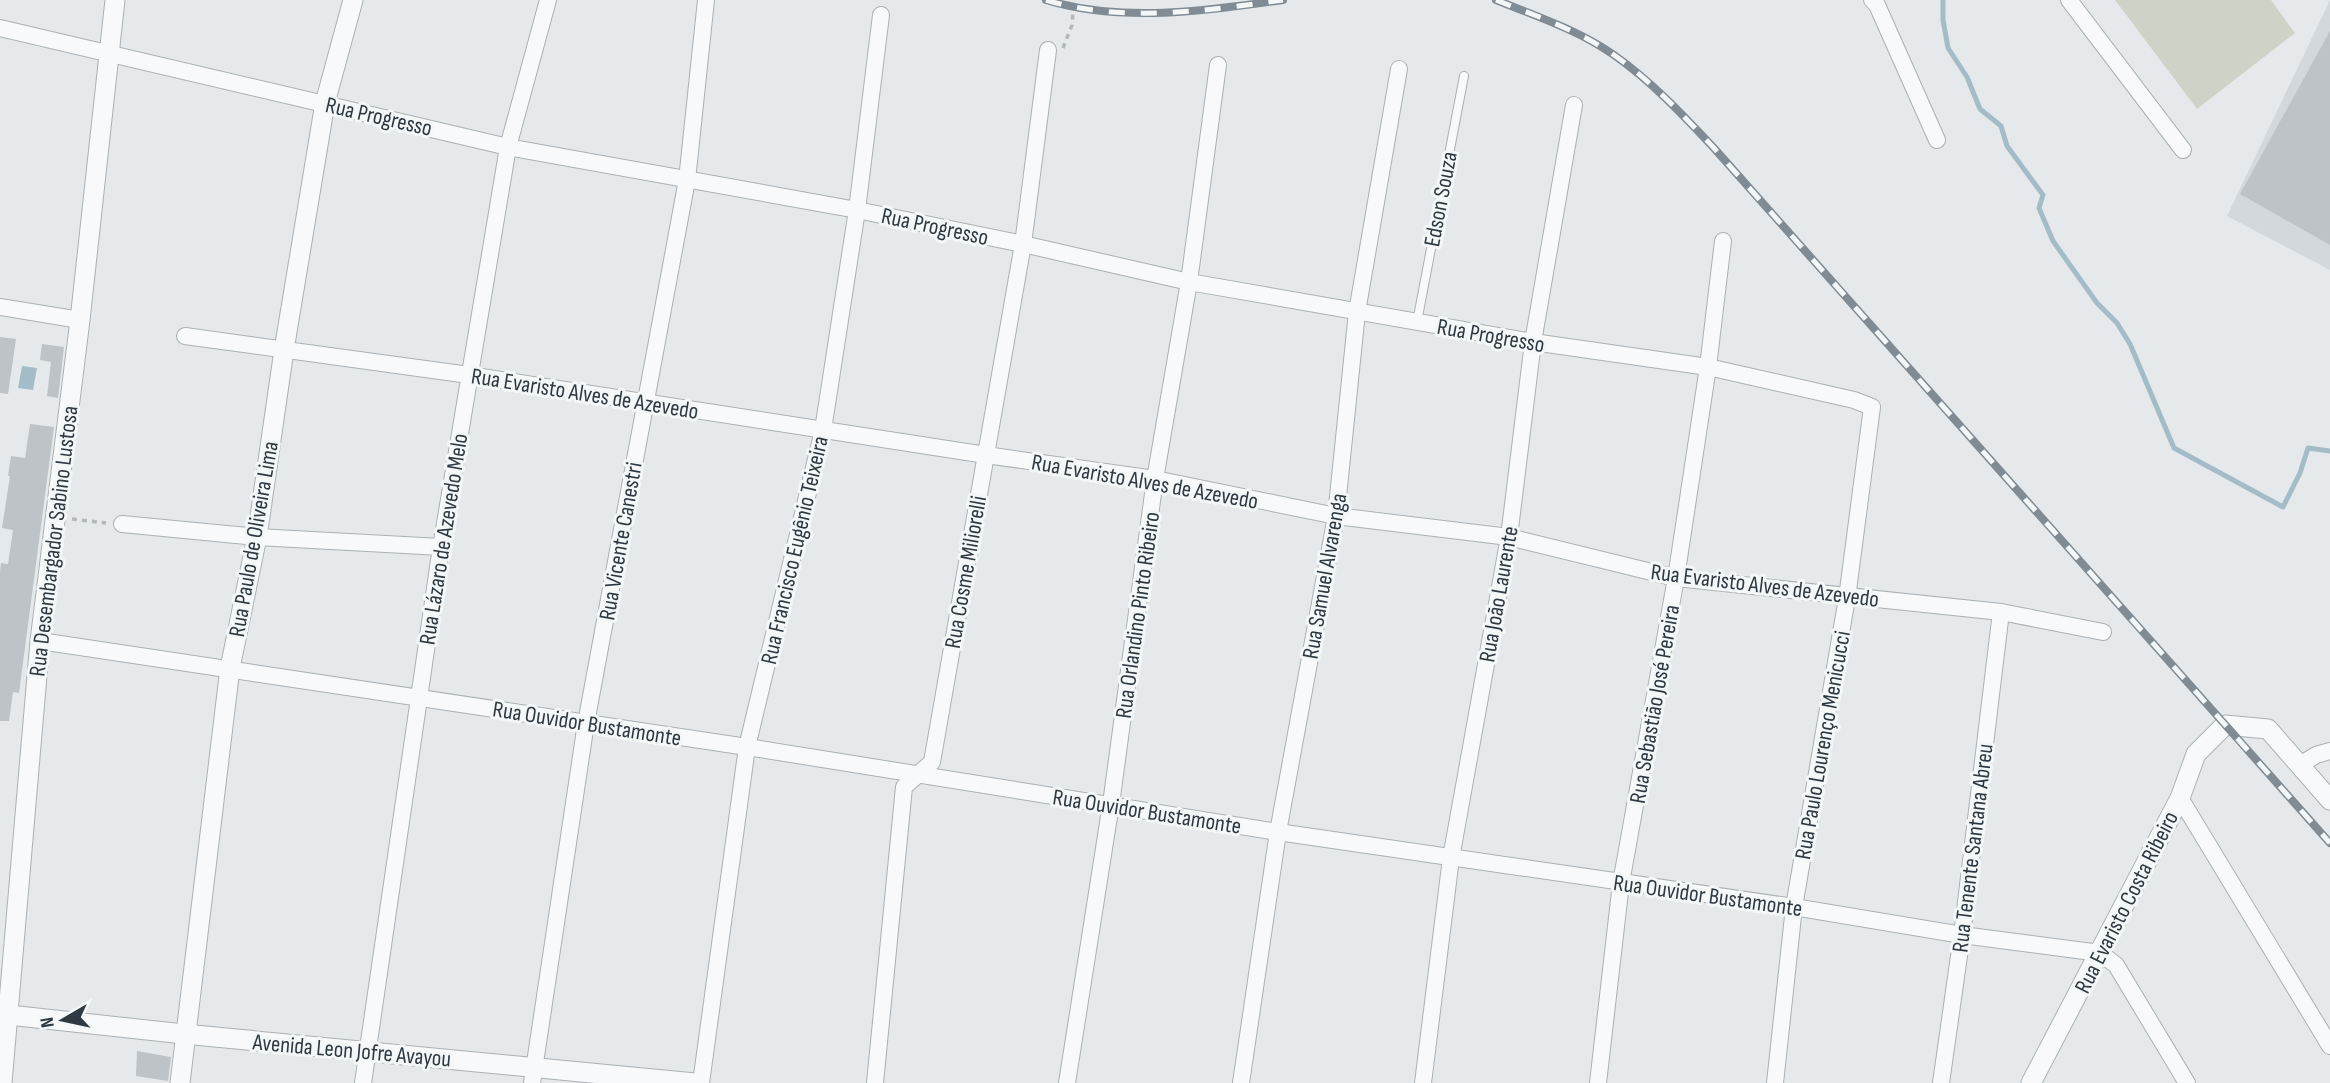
<svg xmlns="http://www.w3.org/2000/svg" width="2330" height="1083" font-family="'Sofia Sans Condensed',sans-serif">
  <rect width="100%" height="100%" fill="#e5e9eb"/>
  <path fill="#d3d8dd" d="M 2330,0 L 2330,270 L 2227,216 Z"/>
  <path fill="#cdd4c7" d="M 2115,0 L 2271,0 L 2295,33 L 2197,109 Z"/>
  <path fill="#a4bcc7" d="M 22,366 L 37,368 L 33,390 L 18,388 Z"/>
  <g fill="none" stroke-linecap="round" stroke-linejoin="round">
    <path stroke="#a4bcc7" stroke-width="5" d="M 1943,0 L 1943,20 L 1948,48 L 1967,77 L 1980,109 L 2001,126 L 2007,146 L 2043,195 L 2039,208 L 2053,241 L 2097,303 L 2117,323 L 2130,344 L 2174,448 L 2283,507 L 2300,473 L 2308,448 L 2330,451"/>
  </g>
  <g fill="#bdc3c7">
    <path d="M 2330,31 L 2330,245 L 2240,194 Z"/>
    <path d="M 0,337 L 16,339 L 8,394 L 0,393 Z"/>
    <path d="M 42,344 L 64,347 L 58,398 L 47,396 L 51,362 L 40,360 Z"/>
    <path d="M 30,424 L 54,427 L 19,693 L 13,692 L 9,721 L 0,721 L 0,572 L 1,563 L 8,564 L 13,530 L 2,528 L 10,476 L 8,476 L 11,456 L 25,458 Z"/>
    <path d="M 137,1051 L 171,1057 L 168,1081 L 136,1076 Z"/>
  </g>
  <g fill="none" stroke-linecap="round" stroke-linejoin="round">
    <defs>
      <path id="service" d="M 1417,322 L 1464,76"/>
      <g id="minor">
        <path d="M 1872,0 L 1877,5 L 1937,140"/>
        <path d="M 2069,0 L 2183,150"/>
        <path d="M 0,28 L 508,147 L 857,210 L 1023,244 L 1189,282 L 1533,342 L 1708,367 L 1854,400 L 1872,407 L 1847,598 L 1794,907 L 1775,1083"/>
        <path d="M 0,307 L 80,320"/>
        <path d="M 185,336 L 469,375 L 986,455 L 1155,479 L 1336,516 L 1509,537 L 1676,578 L 2001,612 L 2103,632"/>
        <path d="M 122,524 L 257,537 L 441,547"/>
        <path d="M 40,641 L 747,747 L 1278,832 L 1794,907 L 1962,935 L 2100,953 L 2116,965 L 2187,1083"/>
        <path d="M 2300,765 L 2316,755 L 2330,751"/>
        <path d="M 2180,798 L 2330,1046"/>
        <path d="M 363,1083 L 441,547 L 508,147 L 548,0"/>
        <path d="M 532,1083 L 586,723 L 687,180 L 706,0"/>
        <path d="M 701,1083 L 747,747 L 823,430 L 857,210 L 881,15"/>
        <path d="M 875,1083 L 904,787 L 932,762 L 1023,244 L 1048,50"/>
        <path d="M 1067,1083 L 1111,804 L 1155,479 L 1189,282 L 1218,65"/>
        <path d="M 1241,1083 L 1278,832 L 1336,516 L 1357,312 L 1399,69"/>
        <path d="M 1423,1083 L 1451,858 L 1509,537 L 1533,342 L 1574,105"/>
        <path d="M 1598,1083 L 1621,883 L 1676,578 L 1708,367 L 1723,241"/>
        <path d="M 1941,1083 L 1962,935 L 2001,612"/>
      </g>
      <g id="tertiary">
        <path d="M 0,1017 L 9,1015 L 184,1034 L 695,1083"/>
        <path d="M 2,1083 L 40,641 L 80,320 L 115,0"/>
        <path d="M 180,1083 L 230,668 L 257,537 L 284,350 L 325,103 L 353,0"/>
        <path d="M 2031,1083 L 2180,798 L 2196,754 L 2225,725 L 2268,729 L 2330,800"/>
      </g>
    </defs>
    <use href="#service" stroke="#aab1b5" stroke-width="10"/>
    <use href="#minor" stroke="#aab1b5" stroke-width="18"/>
    <use href="#tertiary" stroke="#aab1b5" stroke-width="21"/>
    <g stroke="#b3b8bb" stroke-width="3.5" stroke-dasharray="5 5" stroke-linecap="butt">
      <path d="M 1063,48 L 1072,25 L 1074,0"/>
      <path d="M 72,519 L 106,523"/>
    </g>
    <use href="#service" stroke="#f7f9fa" stroke-width="8"/>
    <use href="#minor" stroke="#f7f9fa" stroke-width="16"/>
    <use href="#tertiary" stroke="#f7f9fa" stroke-width="19"/>
    <defs>
      <g id="rail">
        <path d="M 1046,0 C 1121,23 1206,11 1283,0"/>
        <path d="M 1496,0 C 1536,16 1578,30 1614,55 C 1651,81 1682,114 1713,147 L 2330,843"/>
      </g>
    </defs>
    <use href="#rail" stroke="#808b93" stroke-width="8"/>
    <use href="#rail" stroke="#f4f7f8" stroke-width="5" stroke-dasharray="16" stroke-linecap="butt"/>
  </g>
  <g text-anchor="middle" stroke-width="6" stroke-linejoin="round" paint-order="stroke">
    <g font-size="23" fill="#2e3942" stroke="#f4f7f8">
      <text transform="translate(379 116) rotate(13)" y="8">Rua Progresso</text>
      <text transform="translate(1440 199) rotate(-79)" y="8">Edson Souza</text>
      <text transform="translate(935 226) rotate(12)" y="8">Rua Progresso</text>
      <text transform="translate(1491 335) rotate(10)" y="8">Rua Progresso</text>
      <text transform="translate(585 393) rotate(9)" y="8">Rua Evaristo Alves de Azevedo</text>
      <text transform="translate(1145 481) rotate(10)" y="8">Rua Evaristo Alves de Azevedo</text>
      <text transform="translate(253 539) rotate(-80)" y="8">Rua Paulo de Oliveira Lima</text>
      <text transform="translate(443 539) rotate(-81)" y="8">Rua Lázaro de Azevedo Melo</text>
      <text transform="translate(53 541) rotate(-83)" y="8">Rua Desembargador Sabino Lustosa</text>
      <text transform="translate(620 541) rotate(-80)" y="8">Rua Vicente Canestri</text>
      <text transform="translate(794 550) rotate(-77)" y="8">Rua Francisco Eugênio Teixeira</text>
      <text transform="translate(965 572) rotate(-80)" y="8">Rua Cosme Miliorelli</text>
      <text transform="translate(1324 576) rotate(-80)" y="8">Rua Samuel Alvarenga</text>
      <text transform="translate(1765 585) rotate(7)" y="8">Rua Evaristo Alves de Azevedo</text>
      <text transform="translate(1498 594) rotate(-80)" y="8">Rua João Laurente</text>
      <text transform="translate(1137 615) rotate(-82)" y="8">Rua Orlandino Pinto Ribeiro</text>
      <text transform="translate(1654 704) rotate(-80)" y="8">Rua Sebastião José Pereira</text>
      <text transform="translate(587 723) rotate(9)" y="8">Rua Ouvidor Bustamonte</text>
      <text transform="translate(1822 745) rotate(-80)" y="8">Rua Paulo Lourenço Menicucci</text>
      <text transform="translate(1147 811) rotate(9)" y="8">Rua Ouvidor Bustamonte</text>
      <text transform="translate(1972 848) rotate(-83)" y="8">Rua Tenente Santana Abreu</text>
      <text transform="translate(1708 895) rotate(8)" y="8">Rua Ouvidor Bustamonte</text>
      <text transform="translate(2126 902) rotate(-63)" y="8">Rua Evaristo Costa Ribeiro</text>
      <text transform="translate(352 1050) rotate(5)" y="8">Avenida Leon Jofre Avayou</text>
    </g>
  </g>
  <g transform="translate(63 1020) rotate(261)" stroke="#f4f7f8" stroke-width="5" paint-order="stroke">
  <path d="M0-5L12 26L0 18L-12 26Z" fill="#2e3942"/>
  <text y="-10" font-size="19" font-weight="bold" text-anchor="middle" fill="#2e3942">N</text>
  </g>
</svg>
